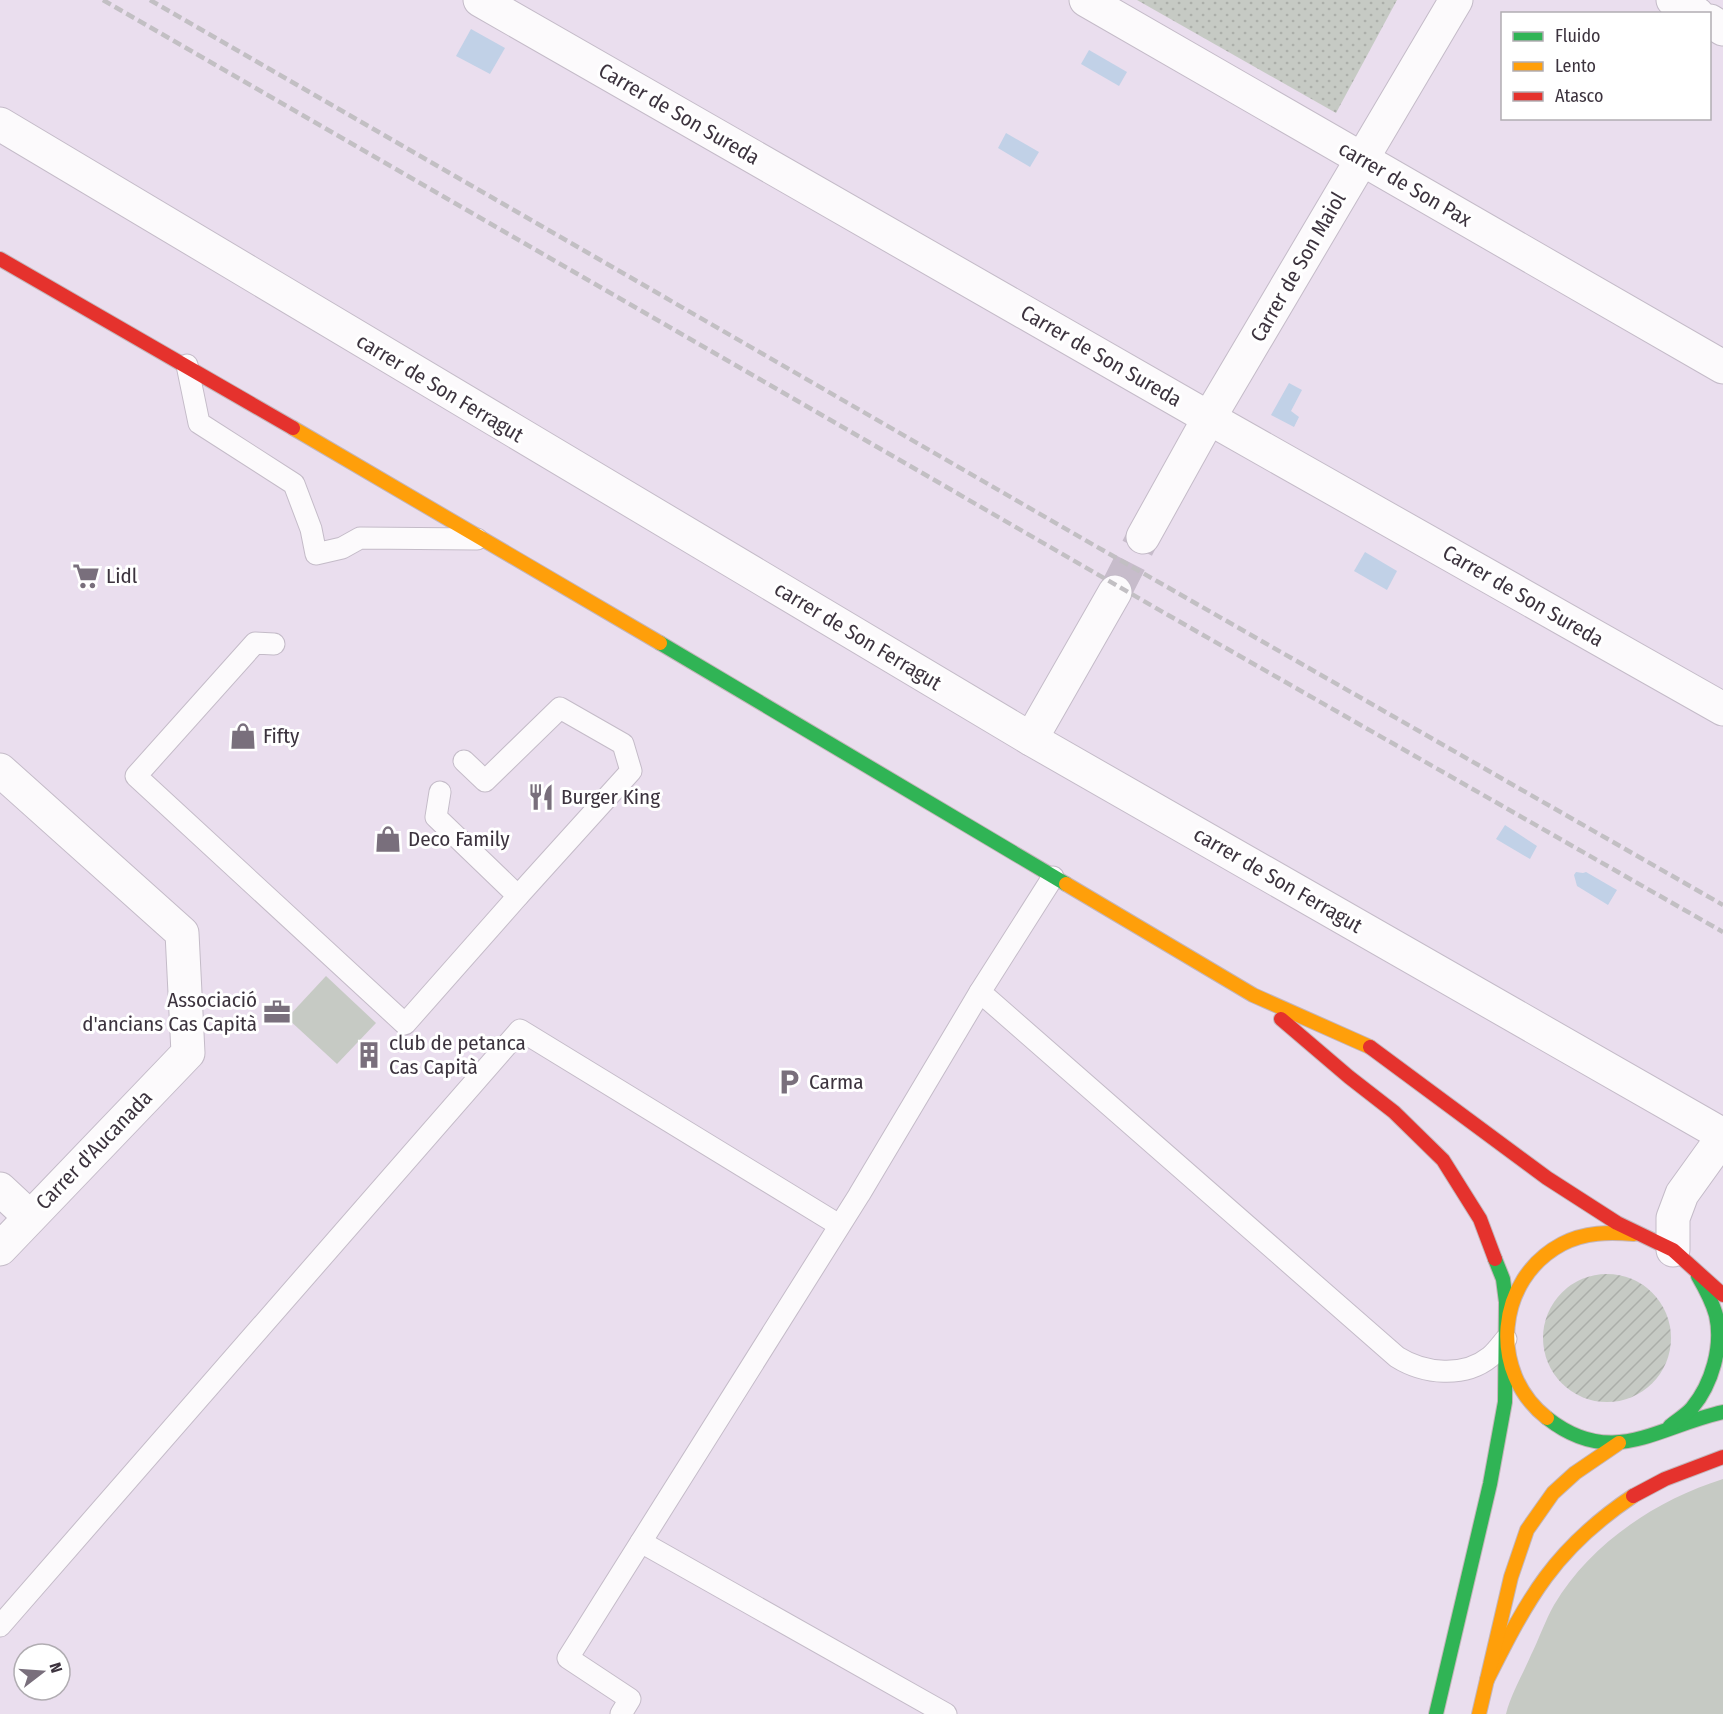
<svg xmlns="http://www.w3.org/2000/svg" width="1723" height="1714" font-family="'Fira Sans Condensed',sans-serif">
  <defs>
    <pattern id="park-dots" width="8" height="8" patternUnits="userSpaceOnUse" patternTransform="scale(1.5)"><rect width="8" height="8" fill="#c6cac4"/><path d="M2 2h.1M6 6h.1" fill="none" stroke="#abaea9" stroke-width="1.8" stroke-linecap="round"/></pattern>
    <pattern id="garden-furrows" width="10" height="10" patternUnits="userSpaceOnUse" patternTransform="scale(1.5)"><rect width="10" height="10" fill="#c6cac4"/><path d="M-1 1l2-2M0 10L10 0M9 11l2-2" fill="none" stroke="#abaea9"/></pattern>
  </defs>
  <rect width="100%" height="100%" fill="#eadeee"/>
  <g fill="#c6cac4">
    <path d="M 326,976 L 376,1023 L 337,1064 L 287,1018 Z"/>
    <path d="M 1723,1479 L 1723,1714 L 1506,1714 C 1511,1694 1523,1674 1531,1655 C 1539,1639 1545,1621 1554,1605 C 1590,1544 1656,1500 1723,1479 Z"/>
  </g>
  <path fill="url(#park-dots)" d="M 1137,0 L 1397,0 L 1336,113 Z"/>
  <circle fill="url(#garden-furrows)" cx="1607" cy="1338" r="64"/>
  <g fill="#c1d1e7">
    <path d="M 471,29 L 505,48 L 490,74 L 456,56 Z"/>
    <path d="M 1089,50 L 1127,72 L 1119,86 L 1081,64 Z"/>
    <path d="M 1006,133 L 1039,152 L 1030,167 L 998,148 Z"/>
    <path d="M 1289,383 L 1302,390 L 1291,411 L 1299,417 L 1294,427 L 1271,415 Z"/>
    <path d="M 1365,552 L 1397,571 L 1387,590 L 1354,571 Z"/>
    <path d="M 1505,825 L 1537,846 L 1530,859 L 1496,839 Z"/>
    <path d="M 1576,872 L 1583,873 L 1586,872 L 1617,890 L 1608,905 L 1577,886 L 1574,875 Z"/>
  </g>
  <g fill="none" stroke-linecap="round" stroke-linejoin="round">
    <path stroke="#c7bccb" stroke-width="33" stroke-dasharray="33 16" stroke-linecap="butt" d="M 1115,592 L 1143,537"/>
    <defs>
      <g id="lane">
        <path d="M 187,365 L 199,423 L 294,484 L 311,529 L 316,554 L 342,548 L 360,538 L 477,539"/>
        <path d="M 274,644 L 255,643 L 136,776 L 405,1024 L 518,896 L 436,817 L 440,792"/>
        <path d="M 464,761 L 485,781 L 560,708 L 623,744 L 631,771 L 518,896"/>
        <path d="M 1053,877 L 980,992 L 1397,1357 C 1424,1374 1464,1378 1490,1357 C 1496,1352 1501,1345 1506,1339"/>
        <path d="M 641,1542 L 946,1714"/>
        <path d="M 0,1626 L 520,1030 L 839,1225"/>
        <path d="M 621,1714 L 630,1699 L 568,1658 L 859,1195 L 980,992"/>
      </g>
      <g id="street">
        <path d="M 480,0 L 1209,418 L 1723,709"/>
        <path d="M 1086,0 L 1723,367"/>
        <path d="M 1673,0 L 1697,14"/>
        <path d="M 1710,21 L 1723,29"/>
        <path d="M 0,124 L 1031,739 L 1723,1135"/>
        <path d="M 1143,537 L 1209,418 L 1456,0"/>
        <path d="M 1031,739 L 1115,592"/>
        <path d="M 0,770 L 182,933 L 188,1053 L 0,1249"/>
        <path d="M 0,1189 L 29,1216"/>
        <path d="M 1673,1250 L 1673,1218 L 1682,1194 L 1723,1137"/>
      </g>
      <g id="fast">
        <path d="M 660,643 L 1066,884"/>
        <path d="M 1547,1418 C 1612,1469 1656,1427 1723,1412"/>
        <path d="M 1670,1426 C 1677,1420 1686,1415 1692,1408 C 1712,1384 1723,1346 1716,1315 C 1712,1301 1705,1288 1698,1276"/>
        <path d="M 1436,1714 L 1490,1484 L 1505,1402 L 1506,1302 L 1503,1279 L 1495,1259"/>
      </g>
      <g id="slow">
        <path d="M 293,428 L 660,643"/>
        <path d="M 1066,884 L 1253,995 L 1370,1047"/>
        <path d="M 1547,1418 C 1488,1372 1496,1279 1562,1244 C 1585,1232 1609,1232 1634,1234"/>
        <path d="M 1487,1680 C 1528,1598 1554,1549 1633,1496"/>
        <path d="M 1479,1714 L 1511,1577 L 1527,1530 L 1553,1493 L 1575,1473 L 1619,1443"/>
      </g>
      <g id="jam">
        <path d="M 0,259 L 293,428"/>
        <path d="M 1281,1019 L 1349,1077 L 1394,1112 L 1443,1160 L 1480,1219 L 1495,1259"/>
        <path d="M 1370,1047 L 1547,1178 L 1617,1223 L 1673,1250 L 1723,1295"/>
        <path d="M 1633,1496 L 1665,1479 L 1723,1457"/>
      </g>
    </defs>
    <use href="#lane" stroke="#c4bbc8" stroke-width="23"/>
    <use href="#street" stroke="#c4bbc8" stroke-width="35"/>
    <use href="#fast" stroke="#c4b6ba" stroke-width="16"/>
    <use href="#slow" stroke="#c4b6ba" stroke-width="16"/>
    <use href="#jam" stroke="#c4b6ba" stroke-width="16"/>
    <use href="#lane" stroke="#fcfafc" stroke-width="21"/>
    <use href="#street" stroke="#fcfafc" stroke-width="33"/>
    <use href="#fast" stroke="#30b455" stroke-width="14"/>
    <use href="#slow" stroke="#ff9f0a" stroke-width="14"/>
    <use href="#jam" stroke="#e5322d" stroke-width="14"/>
    <g stroke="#c2bfc3" stroke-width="4.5" stroke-dasharray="9 4.5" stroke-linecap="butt">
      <path d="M 103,0 L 1168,615 L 1723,932"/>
      <path d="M 150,0 L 1085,540 L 1723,905"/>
    </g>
  </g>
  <defs>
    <symbol id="supermarket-bare" viewBox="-9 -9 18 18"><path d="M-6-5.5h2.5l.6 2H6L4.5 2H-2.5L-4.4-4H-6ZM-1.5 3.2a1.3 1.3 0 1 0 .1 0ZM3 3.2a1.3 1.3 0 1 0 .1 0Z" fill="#796f7c" stroke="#fff" stroke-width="2.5" paint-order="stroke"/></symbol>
    <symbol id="shop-bare" viewBox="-9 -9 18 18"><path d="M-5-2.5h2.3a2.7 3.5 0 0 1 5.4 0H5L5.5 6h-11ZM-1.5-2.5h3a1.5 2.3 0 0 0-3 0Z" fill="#796f7c" stroke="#fff" stroke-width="2.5" paint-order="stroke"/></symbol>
    <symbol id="restaurant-bare" viewBox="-9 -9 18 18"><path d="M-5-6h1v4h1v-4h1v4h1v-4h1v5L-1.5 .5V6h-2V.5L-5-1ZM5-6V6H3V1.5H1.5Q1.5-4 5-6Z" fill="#796f7c" stroke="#fff" stroke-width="2.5" paint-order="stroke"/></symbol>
    <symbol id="office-bare" viewBox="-9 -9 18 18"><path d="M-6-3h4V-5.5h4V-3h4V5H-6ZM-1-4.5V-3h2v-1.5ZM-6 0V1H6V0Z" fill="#796f7c" stroke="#fff" stroke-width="2.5" paint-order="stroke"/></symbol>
    <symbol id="building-bare" viewBox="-9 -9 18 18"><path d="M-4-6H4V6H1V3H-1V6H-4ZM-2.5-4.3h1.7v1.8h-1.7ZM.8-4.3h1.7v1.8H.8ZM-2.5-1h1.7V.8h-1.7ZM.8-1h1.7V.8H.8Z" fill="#796f7c" stroke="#fff" stroke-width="2.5" paint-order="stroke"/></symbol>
    <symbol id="parking-bare" viewBox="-9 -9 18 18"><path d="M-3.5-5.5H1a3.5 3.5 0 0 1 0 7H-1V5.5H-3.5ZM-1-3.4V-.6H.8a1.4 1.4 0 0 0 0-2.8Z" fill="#796f7c" stroke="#fff" stroke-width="2.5" paint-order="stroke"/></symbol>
  </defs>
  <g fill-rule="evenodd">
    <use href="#supermarket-bare" x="67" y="557" width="38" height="38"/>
    <use href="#shop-bare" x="224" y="717" width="38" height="38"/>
    <use href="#restaurant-bare" x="522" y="778" width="38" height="38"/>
    <use href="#shop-bare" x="369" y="820" width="38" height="38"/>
    <use href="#office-bare" x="258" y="993" width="38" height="38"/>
    <use href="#building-bare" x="350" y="1036" width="38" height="38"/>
    <use href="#parking-bare" x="770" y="1063" width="38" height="38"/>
  </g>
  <g text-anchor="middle" stroke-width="6" stroke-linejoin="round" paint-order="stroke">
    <g font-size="21" fill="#3c333e" stroke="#fff">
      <text transform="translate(679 114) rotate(30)" y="7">Carrer de Son Sureda</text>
      <text transform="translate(1405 184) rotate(30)" y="7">carrer de Son Pax</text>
      <text transform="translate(1298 267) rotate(-60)" y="7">Carrer de Son Maiol</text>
      <text transform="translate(1101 356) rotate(30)" y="7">Carrer de Son Sureda</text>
      <text transform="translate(440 388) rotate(31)" y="7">carrer de Son Ferragut</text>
      <text transform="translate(1523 596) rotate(30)" y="7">Carrer de Son Sureda</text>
      <text transform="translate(858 636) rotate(31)" y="7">carrer de Son Ferragut</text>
      <text transform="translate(1278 880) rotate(30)" y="7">carrer de Son Ferragut</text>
      <text transform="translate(94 1150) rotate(-46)" y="7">Carrer d'Aucanada</text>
    </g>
    <g font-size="21" fill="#3c333e" stroke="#fff" text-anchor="start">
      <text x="106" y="583">Lidl</text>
      <text x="263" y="743">Fifty</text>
      <text x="561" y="804">Burger King</text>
      <text x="408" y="846">Deco Family</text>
      <text x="257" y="1007" text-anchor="end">Associació<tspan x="257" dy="24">d'ancians Cas Capità</tspan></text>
      <text x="389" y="1050">club de petanca<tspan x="389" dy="24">Cas Capità</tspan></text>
      <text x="809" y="1089">Carma</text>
    </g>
  </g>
  <rect x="1501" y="12" width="210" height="108" fill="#ffffff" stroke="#b1adb2" stroke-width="1.5"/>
  <rect x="1513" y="32" width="30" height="9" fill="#30b455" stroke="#b1adb2" stroke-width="1.5"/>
  <text x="1555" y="42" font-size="18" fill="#3c333e">Fluido</text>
  <rect x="1513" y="62" width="30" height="9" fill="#ff9f0a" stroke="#b1adb2" stroke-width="1.5"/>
  <text x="1555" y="72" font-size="18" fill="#3c333e">Lento</text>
  <rect x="1513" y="92" width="30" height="9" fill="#e5322d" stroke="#b1adb2" stroke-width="1.5"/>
  <text x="1555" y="102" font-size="18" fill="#3c333e">Atasco</text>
  <g transform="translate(42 1672) rotate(73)"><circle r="28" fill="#ffffff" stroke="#b1adb2" stroke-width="1.5"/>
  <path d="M0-4.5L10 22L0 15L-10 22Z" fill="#796f7c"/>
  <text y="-9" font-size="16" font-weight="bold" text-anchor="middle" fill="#3c333e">N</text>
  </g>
</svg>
